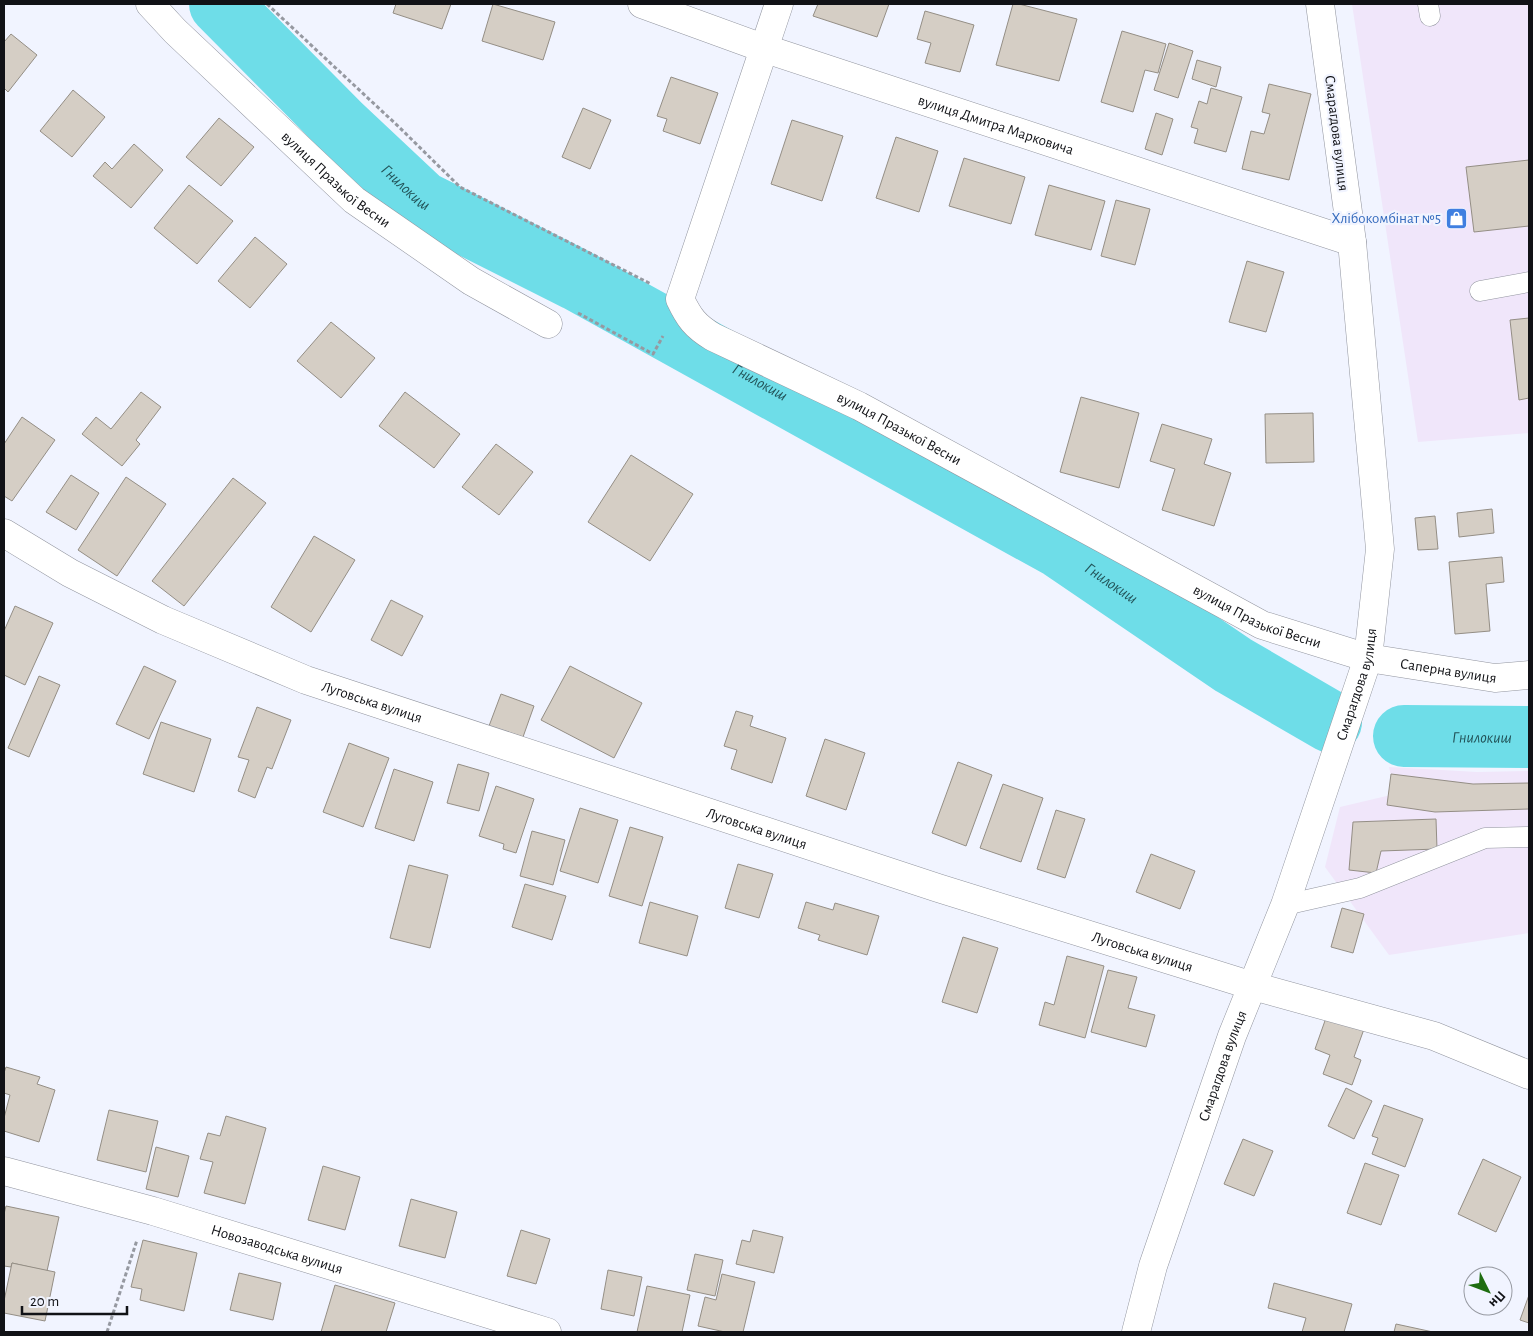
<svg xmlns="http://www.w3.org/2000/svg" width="1533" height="1336" font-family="'Alegreya Sans',sans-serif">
  <rect width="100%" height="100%" fill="#f1f4ff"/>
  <g fill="#f0e6fa">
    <path d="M 1352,4 L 1529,4 L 1529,433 L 1418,442 Z"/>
    <path d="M 1389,767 L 1477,772 L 1529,771 L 1529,933 L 1389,955 L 1325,867 L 1340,807 L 1395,794 Z"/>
  </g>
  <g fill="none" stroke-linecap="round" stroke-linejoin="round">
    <g stroke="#6edde8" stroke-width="62">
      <path id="s1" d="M 220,4 L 340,125 L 422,202 L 577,280 L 1061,548 L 1233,665 L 1331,722"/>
      <path id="s2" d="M 1404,736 L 1529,737"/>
    </g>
  </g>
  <g fill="#d5cec5" stroke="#948e85">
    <path d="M 396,4 L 451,4 L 442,29 L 393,13 Z"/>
    <path d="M 493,4 L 555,22 L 543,60 L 482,41 Z"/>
    <path d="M 818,4 L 889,4 L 877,37 L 813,16 Z"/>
    <path d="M 1013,4 L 1019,4 L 1077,19 L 1059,81 L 996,65 Z"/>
    <path d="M 925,11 L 974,25 L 960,72 L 925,63 L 931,43 L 917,39 Z"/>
    <path d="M 1122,31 L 1166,44 L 1158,73 L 1145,70 L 1133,112 L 1101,102 Z"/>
    <path d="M 11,34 L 37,55 L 8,92 L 4,88 L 4,42 Z"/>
    <path d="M 1169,43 L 1193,51 L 1178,98 L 1154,90 Z"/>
    <path d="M 1197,60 L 1221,67 L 1216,87 L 1192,79 Z"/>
    <path d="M 671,77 L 718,93 L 700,144 L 663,131 L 667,119 L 657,116 Z"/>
    <path d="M 1269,84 L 1311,94 L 1289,180 L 1242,169 L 1251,131 L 1264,134 L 1270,114 L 1262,112 Z"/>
    <path d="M 1211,88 L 1242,97 L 1226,152 L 1194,143 L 1198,129 L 1191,127 L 1199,101 L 1207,104 Z"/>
    <path d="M 73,90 L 105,117 L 72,157 L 40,131 Z"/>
    <path d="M 583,108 L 611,120 L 590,169 L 562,157 Z"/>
    <path d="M 1156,113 L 1173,119 L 1162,155 L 1145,149 Z"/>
    <path d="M 219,118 L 254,147 L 221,186 L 186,157 Z"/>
    <path d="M 792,120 L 843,136 L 822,201 L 771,184 Z"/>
    <path d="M 896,137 L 938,151 L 919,212 L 876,198 Z"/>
    <path d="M 134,144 L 163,170 L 131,208 L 93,176 L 105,162 L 112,169 Z"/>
    <path d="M 964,158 L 1025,177 L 1011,224 L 949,206 Z"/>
    <path d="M 1529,160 L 1529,226 L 1474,232 L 1466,167 Z"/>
    <path d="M 189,185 L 233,221 L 197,264 L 154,228 Z"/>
    <path d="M 1049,185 L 1105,201 L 1091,250 L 1035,235 Z"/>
    <path d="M 1116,200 L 1150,209 L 1135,265 L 1101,256 Z"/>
    <path d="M 255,237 L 287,264 L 250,308 L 218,281 Z"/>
    <path d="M 1247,261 L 1284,272 L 1266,332 L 1229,322 Z"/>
    <path d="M 1529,318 L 1529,398 L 1519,400 L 1510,320 Z"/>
    <path d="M 331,322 L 375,358 L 341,398 L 297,361 Z"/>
    <path d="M 141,392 L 161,407 L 136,440 L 140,444 L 122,466 L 82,434 L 96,417 L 111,429 Z"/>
    <path d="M 405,392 L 460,434 L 434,468 L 379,426 Z"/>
    <path d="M 1081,397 L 1139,413 L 1119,488 L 1060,472 Z"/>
    <path d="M 1313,413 L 1314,462 L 1266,463 L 1265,414 Z"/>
    <path d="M 22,417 L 55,440 L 12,501 L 4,496 L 4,444 Z"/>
    <path d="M 1162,424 L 1212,439 L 1204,464 L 1231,473 L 1214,526 L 1162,510 L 1175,469 L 1150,461 Z"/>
    <path d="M 496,444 L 533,472 L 499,515 L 462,487 Z"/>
    <path d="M 631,455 L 693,494 L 650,561 L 588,522 Z"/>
    <path d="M 71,475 L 99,493 L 76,530 L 46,512 Z"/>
    <path d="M 126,477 L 166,504 L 117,576 L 78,550 Z"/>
    <path d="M 233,478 L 266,503 L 184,606 L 152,581 Z"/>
    <path d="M 1492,509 L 1494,533 L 1459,537 L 1457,513 Z"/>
    <path d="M 1435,516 L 1438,549 L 1418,550 L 1415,518 Z"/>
    <path d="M 314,536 L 355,560 L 311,632 L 271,607 Z"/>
    <path d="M 1502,557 L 1504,582 L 1486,584 L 1490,631 L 1455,634 L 1449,562 Z"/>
    <path d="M 391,600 L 423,616 L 402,656 L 371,640 Z"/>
    <path d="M 15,606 L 53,623 L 25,685 L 4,675 L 4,631 Z"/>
    <path d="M 144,666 L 176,681 L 149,739 L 116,724 Z"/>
    <path d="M 570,666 L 642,703 L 614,758 L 541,720 Z"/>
    <path d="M 39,676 L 60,685 L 29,757 L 8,748 Z"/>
    <path d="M 501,694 L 534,706 L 523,737 L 489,726 Z"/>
    <path d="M 257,707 L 291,720 L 272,769 L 267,767 L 255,798 L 238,791 L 249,760 L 238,757 Z"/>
    <path d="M 736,711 L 753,716 L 750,726 L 786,738 L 772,783 L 731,769 L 737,750 L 724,746 Z"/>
    <path d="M 161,722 L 211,739 L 194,792 L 143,774 Z"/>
    <path d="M 825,739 L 865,753 L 846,810 L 806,796 Z"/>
    <path d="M 349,743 L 389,758 L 363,827 L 323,812 Z"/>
    <path d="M 958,762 L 992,775 L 966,846 L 932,833 Z"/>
    <path d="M 458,764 L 489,773 L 479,811 L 447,803 Z"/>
    <path d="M 394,769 L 433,782 L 414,841 L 375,828 Z"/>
    <path d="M 1391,774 L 1473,784 L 1529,783 L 1529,809 L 1435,812 L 1387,805 Z"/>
    <path d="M 1003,784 L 1043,798 L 1021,862 L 980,848 Z"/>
    <path d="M 496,786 L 534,799 L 516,853 L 503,849 L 504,844 L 479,836 Z"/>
    <path d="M 580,808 L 618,820 L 598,883 L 560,871 Z"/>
    <path d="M 1056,810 L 1085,819 L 1065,878 L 1037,869 Z"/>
    <path d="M 1436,819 L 1437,849 L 1381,851 L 1376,873 L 1349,870 L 1353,822 Z"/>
    <path d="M 630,827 L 663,837 L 642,906 L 609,896 Z"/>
    <path d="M 532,831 L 565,840 L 553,885 L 520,876 Z"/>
    <path d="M 1151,854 L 1195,871 L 1180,909 L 1136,892 Z"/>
    <path d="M 738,864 L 773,874 L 759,918 L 725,908 Z"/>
    <path d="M 409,865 L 448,875 L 430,948 L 390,938 Z"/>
    <path d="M 525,884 L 566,896 L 552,940 L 512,927 Z"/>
    <path d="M 650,902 L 698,916 L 687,956 L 639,943 Z"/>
    <path d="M 806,902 L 833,910 L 835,903 L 879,916 L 867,955 L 818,940 L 820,935 L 798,928 Z"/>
    <path d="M 1342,908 L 1364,914 L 1353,953 L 1331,947 Z"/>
    <path d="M 963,937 L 998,948 L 977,1013 L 942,1002 Z"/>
    <path d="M 1067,956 L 1104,966 L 1085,1038 L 1039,1025 L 1045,1002 L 1054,1005 Z"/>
    <path d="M 1108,970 L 1137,977 L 1128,1008 L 1155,1015 L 1146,1047 L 1091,1032 Z"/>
    <path d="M 1327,1015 L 1364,1029 L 1354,1057 L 1361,1060 L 1352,1085 L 1323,1074 L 1330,1055 L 1315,1049 Z"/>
    <path d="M 6,1067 L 40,1077 L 37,1084 L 55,1090 L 39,1142 L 4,1131 L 4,1118 L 10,1095 L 4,1093 L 4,1073 Z"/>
    <path d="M 1346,1088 L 1372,1101 L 1354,1139 L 1328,1126 Z"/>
    <path d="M 1384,1105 L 1423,1119 L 1405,1167 L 1372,1154 L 1378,1138 L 1372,1136 Z"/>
    <path d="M 109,1110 L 158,1121 L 146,1172 L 97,1160 Z"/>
    <path d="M 226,1116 L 266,1128 L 245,1204 L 204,1193 L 213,1162 L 200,1159 L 208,1133 L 220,1136 Z"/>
    <path d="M 1243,1139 L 1273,1151 L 1254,1196 L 1224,1184 Z"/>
    <path d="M 156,1147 L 189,1156 L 178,1197 L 146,1189 Z"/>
    <path d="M 1483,1159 L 1521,1177 L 1496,1232 L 1458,1214 Z"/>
    <path d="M 1365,1163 L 1399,1175 L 1381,1225 L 1347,1213 Z"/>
    <path d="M 323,1166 L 360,1177 L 345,1230 L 308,1220 Z"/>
    <path d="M 411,1199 L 457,1212 L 445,1258 L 399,1246 Z"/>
    <path d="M 6,1206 L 59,1217 L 47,1271 L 12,1263 L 11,1267 L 4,1266 L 4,1214 Z"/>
    <path d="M 521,1230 L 550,1239 L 536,1284 L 507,1276 Z"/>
    <path d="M 753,1230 L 783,1237 L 774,1273 L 736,1264 L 742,1240 L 750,1242 Z"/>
    <path d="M 143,1240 L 197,1253 L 184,1311 L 140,1300 L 142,1289 L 131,1287 Z"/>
    <path d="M 695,1254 L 723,1260 L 715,1296 L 687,1290 Z"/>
    <path d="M 12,1263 L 55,1272 L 45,1321 L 4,1313 L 4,1301 Z"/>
    <path d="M 608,1270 L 642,1277 L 634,1316 L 601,1309 Z"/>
    <path d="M 239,1273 L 281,1283 L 273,1320 L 230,1310 Z"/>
    <path d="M 722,1274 L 755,1282 L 743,1332 L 725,1332 L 698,1326 L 705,1297 L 716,1300 Z"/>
    <path d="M 1274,1283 L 1352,1304 L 1344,1332 L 1302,1332 L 1306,1318 L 1268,1308 Z"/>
    <path d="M 335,1285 L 395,1303 L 386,1332 L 321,1332 Z"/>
    <path d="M 647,1286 L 690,1295 L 682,1332 L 637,1332 Z"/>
    <path d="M 1529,1295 L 1529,1323 L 1520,1320 Z"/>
    <path d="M 1396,1324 L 1433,1332 L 1394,1332 Z"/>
  </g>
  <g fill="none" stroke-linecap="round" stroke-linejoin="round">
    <defs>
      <g id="lane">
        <path d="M 1428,4 L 1430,16"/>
        <path d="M 1480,291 L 1529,282"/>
        <path d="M 1285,905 L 1360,888 L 1485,838 L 1529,837"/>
      </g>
      <g id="street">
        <path id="s3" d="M 150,4 L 175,31 L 354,200 L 471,281 L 548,324"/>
        <path id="s4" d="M 642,4 L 763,48 L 1352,242"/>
        <path id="s5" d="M 779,4 L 680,299 C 689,318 695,326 713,337 L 859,406 L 1262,625 L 1368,658 L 1495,678 L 1529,675"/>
        <path id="s6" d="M 4,1171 L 153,1211 L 547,1332"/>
        <path id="s7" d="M 1136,1332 L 1153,1266 L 1232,1036 L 1285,905 L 1368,658 L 1380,549 L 1352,242 L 1320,4"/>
      </g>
      <g id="secondary">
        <path id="s8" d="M 4,533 L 70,573 L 163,620 L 306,680 L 938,888 L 1253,986 L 1434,1036 L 1529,1075"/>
      </g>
    </defs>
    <use href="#lane" stroke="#92959f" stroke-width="21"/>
    <use href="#street" stroke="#92959f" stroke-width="29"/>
    <use href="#secondary" stroke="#92959f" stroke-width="29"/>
    <g stroke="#9699a1" stroke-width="3" stroke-dasharray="4 2.5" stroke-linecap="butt">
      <path d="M 267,4 L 399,127 L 460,187 L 651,284"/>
      <path d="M 578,313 L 653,354 L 663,336"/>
      <path d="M 107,1332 L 137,1240"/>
    </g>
    <use href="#lane" stroke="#fff" stroke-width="20"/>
    <use href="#street" stroke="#fff" stroke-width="28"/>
    <use href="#secondary" stroke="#fff" stroke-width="28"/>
  </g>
  <defs>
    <symbol id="shop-square" viewBox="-11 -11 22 22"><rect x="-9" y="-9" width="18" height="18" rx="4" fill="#3f7fe0" stroke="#f1f4ff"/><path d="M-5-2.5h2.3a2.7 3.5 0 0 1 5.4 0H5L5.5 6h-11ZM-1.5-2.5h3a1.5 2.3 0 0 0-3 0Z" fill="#fff"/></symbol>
  </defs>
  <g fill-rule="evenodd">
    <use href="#shop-square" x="1444" y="206" width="25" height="25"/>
  </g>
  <g text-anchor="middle" stroke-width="4.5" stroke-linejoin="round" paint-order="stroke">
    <g font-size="15" fill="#111216" stroke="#f1f4ff">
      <text dy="5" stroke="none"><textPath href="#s4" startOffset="374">вулиця Дмитра Марковича</textPath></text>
      <text transform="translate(1337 133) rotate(83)" y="5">Смарагдова вулиця</text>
      <text dy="5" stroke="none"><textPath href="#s3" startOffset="256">вулиця Празької Весни</textPath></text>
      <text dy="5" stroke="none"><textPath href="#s5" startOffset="570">вулиця Празької Весни</textPath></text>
      <text dy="5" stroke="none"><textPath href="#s5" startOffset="975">вулиця Празької Весни</textPath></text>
      <text dy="5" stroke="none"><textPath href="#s5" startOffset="1175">Саперна вулиця</textPath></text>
      <text dy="5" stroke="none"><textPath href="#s7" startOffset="685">Смарагдова вулиця</textPath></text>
      <text dy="5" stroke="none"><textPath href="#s8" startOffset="406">Луговська вулиця</textPath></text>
      <text dy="5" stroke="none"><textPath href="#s8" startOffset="811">Луговська вулиця</textPath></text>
      <text dy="5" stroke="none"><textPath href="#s8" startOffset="1216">Луговська вулиця</textPath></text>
      <text dy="5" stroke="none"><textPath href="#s7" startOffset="280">Смарагдова вулиця</textPath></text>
      <text dy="5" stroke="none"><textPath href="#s6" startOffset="284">Новозаводська вулиця</textPath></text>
    </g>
    <g font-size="15" fill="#366cbe" stroke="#f1f4ff" text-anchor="end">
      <text x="1441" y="223">Хлібокомбінат №5</text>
    </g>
    <g font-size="16" font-style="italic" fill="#225358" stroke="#f1f4ff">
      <text dy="6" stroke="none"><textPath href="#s1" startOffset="261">Гнилокиш</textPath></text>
      <text dy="6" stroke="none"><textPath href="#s1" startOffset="666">Гнилокиш</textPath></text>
      <text dy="6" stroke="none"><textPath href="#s1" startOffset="1071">Гнилокиш</textPath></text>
      <text dy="6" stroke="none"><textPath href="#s2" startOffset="78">Гнилокиш</textPath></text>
    </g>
  </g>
  <rect width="1533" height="1336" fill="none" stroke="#111216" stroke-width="10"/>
  <g transform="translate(1488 1291) rotate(132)"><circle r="24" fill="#f1f4ff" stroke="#979aa2"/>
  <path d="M0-4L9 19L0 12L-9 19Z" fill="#1f6d11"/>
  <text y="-8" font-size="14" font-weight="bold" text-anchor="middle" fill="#111216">Пн</text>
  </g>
  <path d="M22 1306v8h105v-8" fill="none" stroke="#111216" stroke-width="2.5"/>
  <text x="30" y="1306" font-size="15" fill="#111216" stroke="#f1f4ff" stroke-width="4" paint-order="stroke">20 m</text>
</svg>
